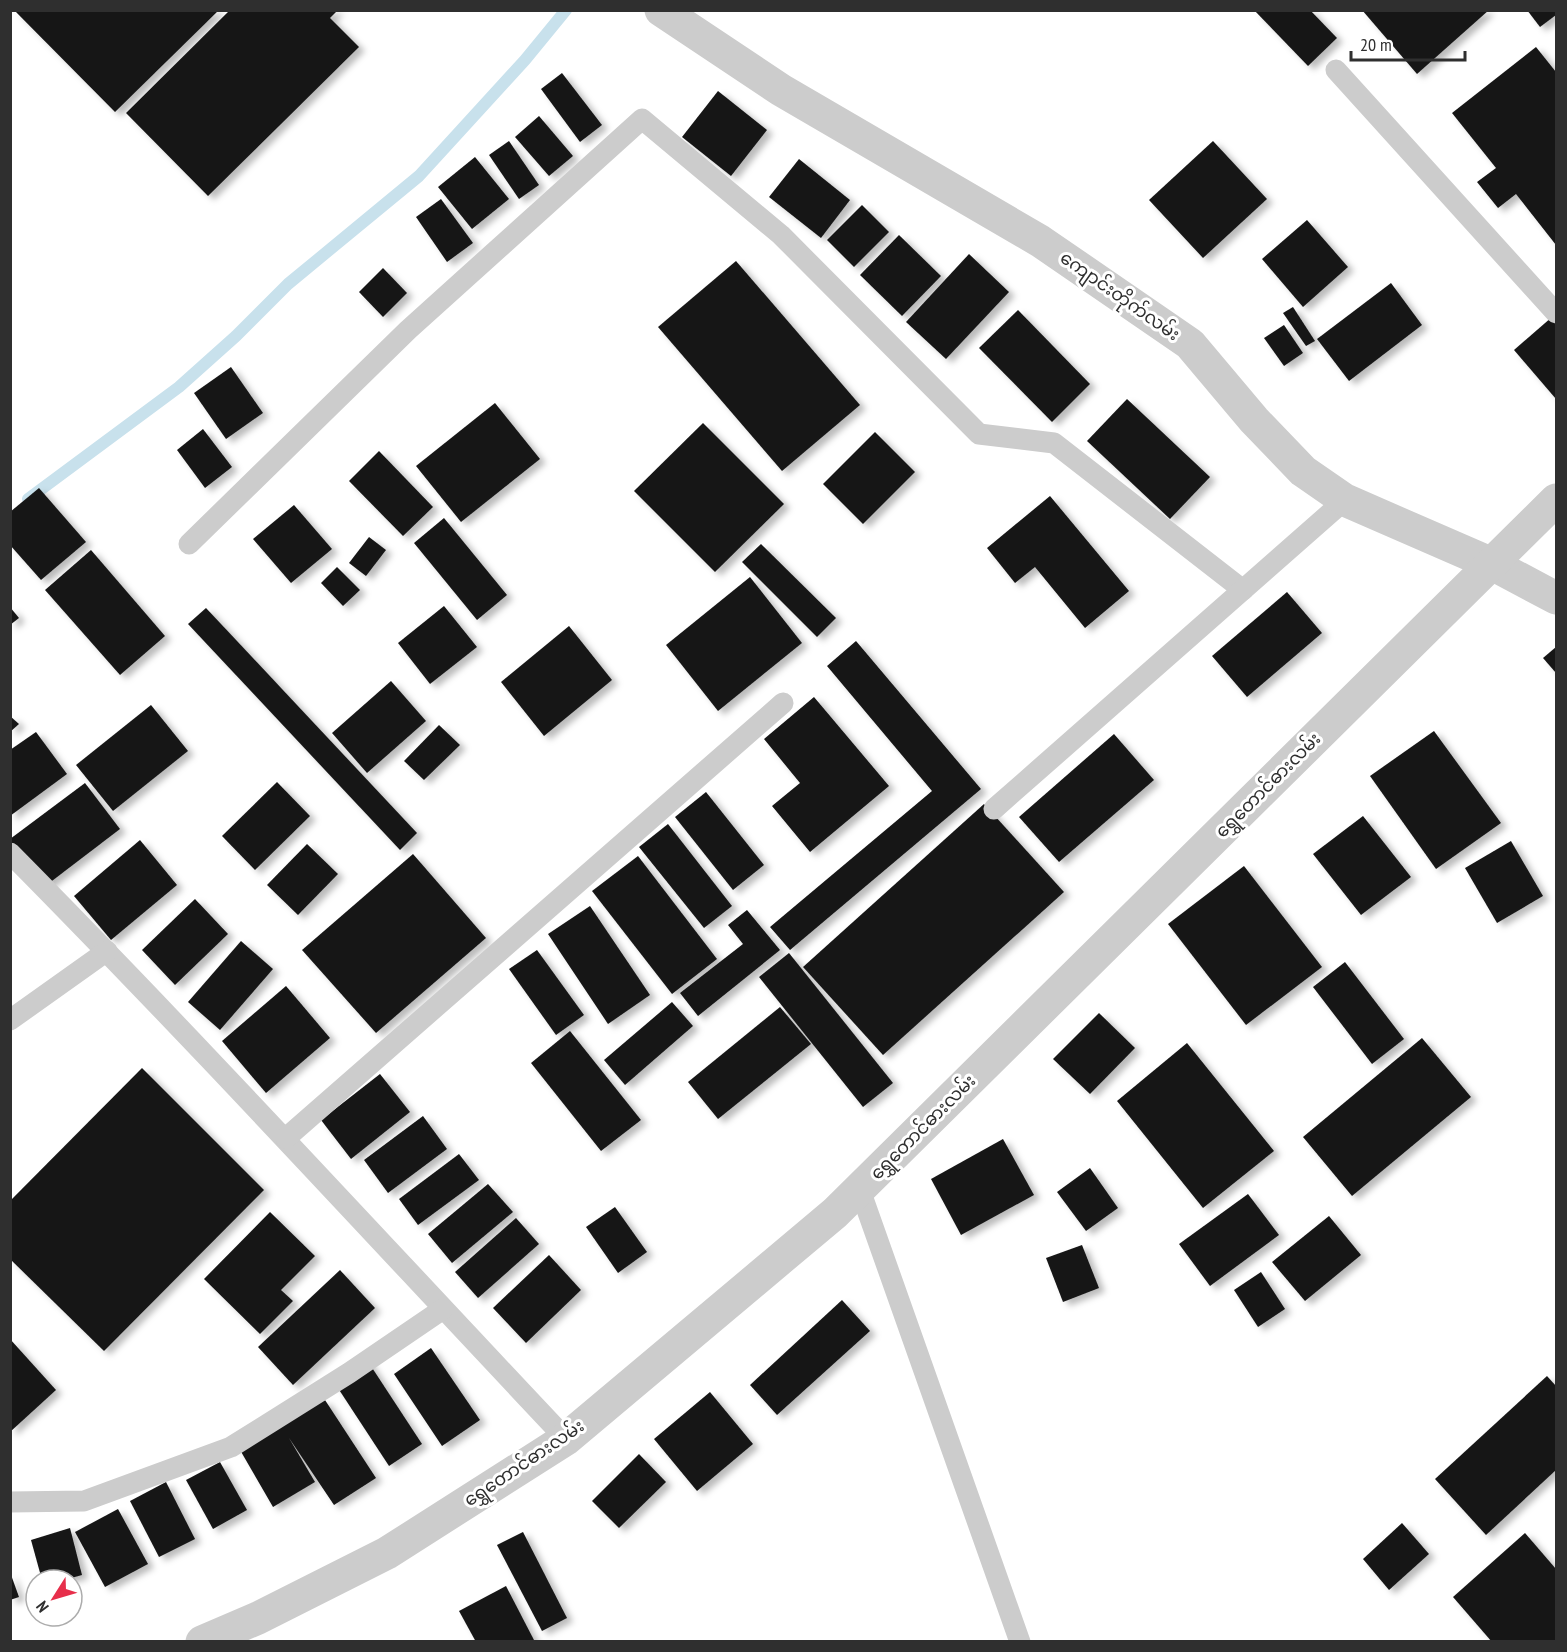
<svg xmlns="http://www.w3.org/2000/svg" width="1567" height="1652" font-family="'PT Sans Narrow','Noto Sans Myanmar',sans-serif">
  <defs>
    <filter id="shadow"><feDropShadow dx="6" dy="4" stdDeviation="3" flood-color="#0004"/></filter>
  </defs>
  <rect width="100%" height="100%" fill="#fff"/>
  <g fill="none" stroke-linecap="round" stroke-linejoin="round">
    <path stroke="#c8e1ec" stroke-width="12" d="M 28,499 L 179,387 L 236,336 L 288,284 L 419,176 L 525,60 L 566,10"/>
  </g>
  <g fill="#161616" filter="url(#shadow)">
    <path d="M 14,10 L 120,12 L 219,10 L 115,112 Z"/>
    <path d="M 230,10 L 338,10 L 330,18 L 359,47 L 208,196 L 126,113 Z"/>
    <path d="M 1254,10 L 1310,10 L 1337,38 L 1308,66 Z"/>
    <path d="M 1362,10 L 1489,10 L 1417,74 Z"/>
    <path d="M 1527,10 L 1556,10 L 1556,15 L 1540,27 Z"/>
    <path d="M 1536,47 L 1556,72 L 1556,245 L 1516,194 L 1498,208 L 1477,182 L 1496,168 L 1452,113 Z"/>
    <path d="M 562,73 L 602,125 L 580,142 L 541,89 Z"/>
    <path d="M 718,91 L 767,130 L 731,176 L 682,137 Z"/>
    <path d="M 539,116 L 573,156 L 549,176 L 515,137 Z"/>
    <path d="M 509,141 L 539,185 L 519,199 L 489,155 Z"/>
    <path d="M 1213,141 L 1267,199 L 1203,258 L 1149,200 Z"/>
    <path d="M 475,157 L 509,199 L 472,229 L 438,187 Z"/>
    <path d="M 799,159 L 850,200 L 821,238 L 769,197 Z"/>
    <path d="M 441,199 L 473,243 L 447,262 L 416,217 Z"/>
    <path d="M 862,205 L 889,232 L 854,267 L 827,240 Z"/>
    <path d="M 1307,220 L 1348,267 L 1303,307 L 1262,259 Z"/>
    <path d="M 899,235 L 941,276 L 902,316 L 860,275 Z"/>
    <path d="M 969,254 L 1009,292 L 946,359 L 906,322 Z"/>
    <path d="M 736,261 L 860,405 L 782,471 L 658,327 Z"/>
    <path d="M 383,268 L 407,293 L 383,317 L 359,292 Z"/>
    <path d="M 1391,283 L 1422,325 L 1349,381 L 1317,339 Z"/>
    <path d="M 1293,307 L 1315,341 L 1306,346 L 1283,313 Z"/>
    <path d="M 1018,310 L 1090,384 L 1052,422 L 979,348 Z"/>
    <path d="M 1552,317 L 1556,322 L 1556,399 L 1514,350 Z"/>
    <path d="M 1284,325 L 1303,353 L 1284,366 L 1264,338 Z"/>
    <path d="M 231,367 L 263,413 L 226,439 L 194,393 Z"/>
    <path d="M 1127,399 L 1210,477 L 1170,519 L 1087,441 Z"/>
    <path d="M 495,403 L 540,459 L 461,522 L 416,466 Z"/>
    <path d="M 703,423 L 784,504 L 715,572 L 634,491 Z"/>
    <path d="M 203,429 L 232,467 L 205,488 L 177,450 Z"/>
    <path d="M 875,432 L 915,472 L 863,524 L 823,484 Z"/>
    <path d="M 379,451 L 433,507 L 403,536 L 349,481 Z"/>
    <path d="M 39,488 L 86,542 L 41,580 L 10,545 L 10,512 Z"/>
    <path d="M 1050,496 L 1129,591 L 1085,628 L 1035,567 L 1015,583 L 987,548 Z"/>
    <path d="M 294,505 L 332,549 L 291,583 L 253,539 Z"/>
    <path d="M 444,518 L 507,595 L 477,620 L 414,543 Z"/>
    <path d="M 369,537 L 386,550 L 366,576 L 349,563 Z"/>
    <path d="M 761,544 L 836,618 L 817,637 L 742,562 Z"/>
    <path d="M 91,550 L 165,636 L 120,675 L 45,590 Z"/>
    <path d="M 337,567 L 360,590 L 343,606 L 321,583 Z"/>
    <path d="M 750,577 L 802,643 L 718,711 L 666,645 Z"/>
    <path d="M 1287,592 L 1322,633 L 1247,697 L 1212,656 Z"/>
    <path d="M 444,606 L 477,647 L 430,684 L 398,643 Z"/>
    <path d="M 10,607 L 19,618 L 10,625 Z"/>
    <path d="M 206,608 L 417,833 L 400,850 L 188,624 Z"/>
    <path d="M 569,626 L 612,680 L 544,736 L 501,682 Z"/>
    <path d="M 856,641 L 981,789 L 790,950 L 770,927 L 932,791 L 827,666 Z"/>
    <path d="M 1556,647 L 1556,673 L 1543,658 Z"/>
    <path d="M 391,681 L 426,721 L 367,773 L 332,733 Z"/>
    <path d="M 814,697 L 889,786 L 810,852 L 772,806 L 800,783 L 764,739 Z"/>
    <path d="M 151,705 L 188,751 L 113,811 L 76,765 Z"/>
    <path d="M 10,716 L 19,724 L 10,732 Z"/>
    <path d="M 439,725 L 460,745 L 424,780 L 404,761 Z"/>
    <path d="M 1434,731 L 1501,823 L 1436,869 L 1370,776 Z"/>
    <path d="M 36,732 L 67,774 L 10,816 L 10,750 Z"/>
    <path d="M 1114,734 L 1154,780 L 1059,862 L 1019,817 Z"/>
    <path d="M 277,782 L 310,816 L 255,870 L 222,836 Z"/>
    <path d="M 85,783 L 120,829 L 44,887 L 10,843 L 10,839 Z"/>
    <path d="M 706,792 L 764,865 L 733,890 L 675,817 Z"/>
    <path d="M 984,804 L 1064,892 L 883,1055 L 803,967 Z"/>
    <path d="M 1363,816 L 1411,877 L 1361,915 L 1313,854 Z"/>
    <path d="M 668,824 L 732,906 L 704,928 L 639,847 Z"/>
    <path d="M 140,840 L 177,885 L 111,940 L 74,896 Z"/>
    <path d="M 1511,841 L 1543,896 L 1497,923 L 1465,868 Z"/>
    <path d="M 307,844 L 338,874 L 298,915 L 267,885 Z"/>
    <path d="M 413,854 L 486,938 L 376,1033 L 302,950 Z"/>
    <path d="M 638,856 L 717,959 L 672,994 L 592,891 Z"/>
    <path d="M 1244,866 L 1322,967 L 1246,1025 L 1168,924 Z"/>
    <path d="M 195,899 L 228,934 L 175,985 L 142,950 Z"/>
    <path d="M 590,906 L 650,995 L 608,1024 L 548,934 Z"/>
    <path d="M 747,910 L 780,950 L 698,1016 L 680,993 L 743,944 L 728,925 Z"/>
    <path d="M 241,941 L 273,969 L 220,1030 L 188,1002 Z"/>
    <path d="M 537,950 L 584,1015 L 556,1035 L 509,969 Z"/>
    <path d="M 789,953 L 893,1083 L 863,1107 L 759,977 Z"/>
    <path d="M 1345,962 L 1404,1039 L 1372,1064 L 1313,987 Z"/>
    <path d="M 286,986 L 330,1038 L 266,1093 L 222,1041 Z"/>
    <path d="M 672,1002 L 693,1026 L 625,1085 L 604,1060 Z"/>
    <path d="M 780,1007 L 811,1044 L 718,1119 L 688,1082 Z"/>
    <path d="M 1099,1013 L 1135,1048 L 1090,1094 L 1053,1059 Z"/>
    <path d="M 570,1031 L 641,1120 L 601,1151 L 531,1063 Z"/>
    <path d="M 1422,1038 L 1471,1097 L 1352,1196 L 1303,1137 Z"/>
    <path d="M 1187,1043 L 1274,1151 L 1203,1208 L 1117,1101 Z"/>
    <path d="M 142,1068 L 264,1190 L 104,1351 L 10,1259 L 10,1201 Z"/>
    <path d="M 380,1074 L 410,1112 L 351,1159 L 321,1120 Z"/>
    <path d="M 423,1116 L 447,1149 L 388,1193 L 364,1160 Z"/>
    <path d="M 1003,1139 L 1034,1195 L 961,1235 L 931,1179 Z"/>
    <path d="M 459,1154 L 479,1180 L 418,1225 L 399,1199 Z"/>
    <path d="M 1090,1168 L 1118,1208 L 1086,1231 L 1057,1192 Z"/>
    <path d="M 488,1184 L 513,1212 L 452,1263 L 428,1234 Z"/>
    <path d="M 1248,1194 L 1279,1235 L 1210,1286 L 1179,1244 Z"/>
    <path d="M 615,1207 L 647,1252 L 618,1273 L 586,1227 Z"/>
    <path d="M 270,1212 L 315,1256 L 281,1290 L 293,1301 L 260,1334 L 204,1279 Z"/>
    <path d="M 1329,1216 L 1361,1255 L 1305,1301 L 1272,1262 Z"/>
    <path d="M 516,1218 L 539,1244 L 478,1298 L 455,1272 Z"/>
    <path d="M 1082,1245 L 1099,1288 L 1063,1302 L 1046,1258 Z"/>
    <path d="M 549,1255 L 581,1290 L 526,1343 L 493,1308 Z"/>
    <path d="M 340,1270 L 375,1308 L 293,1385 L 258,1347 Z"/>
    <path d="M 1261,1272 L 1285,1309 L 1258,1327 L 1234,1290 Z"/>
    <path d="M 842,1300 L 870,1331 L 777,1415 L 750,1385 Z"/>
    <path d="M 10,1339 L 56,1390 L 10,1432 Z"/>
    <path d="M 431,1348 L 480,1420 L 442,1446 L 394,1374 Z"/>
    <path d="M 365,1357 L 422,1444 L 389,1466 L 332,1379 Z"/>
    <path d="M 1547,1376 L 1556,1386 L 1556,1470 L 1486,1535 L 1435,1479 Z"/>
    <path d="M 710,1392 L 753,1444 L 697,1491 L 654,1439 Z"/>
    <path d="M 325,1400 L 376,1478 L 334,1505 L 289,1438 L 315,1482 L 273,1507 L 236,1443 Z"/>
    <path d="M 639,1454 L 666,1482 L 619,1528 L 592,1501 Z"/>
    <path d="M 220,1462 L 247,1510 L 213,1529 L 186,1480 Z"/>
    <path d="M 166,1482 L 195,1539 L 159,1557 L 130,1501 Z"/>
    <path d="M 118,1509 L 148,1564 L 105,1587 L 75,1532 Z"/>
    <path d="M 1402,1523 L 1429,1554 L 1389,1590 L 1363,1559 Z"/>
    <path d="M 70,1528 L 82,1575 L 64,1580 L 42,1580 L 31,1540 Z"/>
    <path d="M 523,1532 L 567,1618 L 542,1631 L 497,1545 Z"/>
    <path d="M 1525,1533 L 1556,1569 L 1556,1642 L 1492,1642 L 1453,1597 Z"/>
    <path d="M 10,1572 L 19,1597 L 10,1600 Z"/>
    <path d="M 506,1586 L 535,1642 L 476,1642 L 459,1611 Z"/>
  </g>
  <g fill="none" stroke-linecap="round" stroke-linejoin="round">
    <g stroke="#ccc" stroke-width="21">
      <path d="M 1336,70 L 1556,313"/>
      <path d="M 189,544 L 408,330 L 642,119 L 781,235 L 979,434 L 1054,443 L 1243,590"/>
      <path d="M 994,809 L 1345,500"/>
      <path d="M 10,853 C 200,1045 381,1243 566,1439"/>
      <path d="M 10,1020 L 107,951"/>
      <path d="M 286,1138 L 783,703"/>
      <path d="M 860,1190 L 1020,1642"/>
      <path d="M 10,1502 L 84,1501 L 231,1447 L 349,1373 L 443,1309"/>
    </g>
    <path stroke="#ccc" stroke-width="33" d="M 661,10 L 781,90 L 1040,241 L 1190,344 L 1254,420 L 1303,471 L 1345,500 L 1492,564 L 1556,598"/>
    <path stroke="#ccc" stroke-width="33" d="M 202,1642 L 258,1618 L 387,1553 L 566,1439 L 835,1213 L 1556,500"/>
  </g>
  <g text-anchor="middle" stroke-width="6" stroke-linejoin="round" paint-order="stroke">
    <g font-size="18" fill="#2f2f2f" stroke="#fff">
      <text transform="translate(1120 296) rotate(35)" y="6">ကျောင်းတိုက်လမ်း</text>
      <text transform="translate(1268 785) rotate(-45)" y="6">ရွှေတောင်ဓားလမ်း</text>
      <text transform="translate(923 1127) rotate(-45)" y="6">ရွှေတောင်ဓားလမ်း</text>
      <text transform="translate(524 1463) rotate(-34)" y="6">ရွှေတောင်ဓားလမ်း</text>
    </g>
  </g>
  <rect width="1567" height="1652" fill="none" stroke="#2f2f2f" stroke-width="24"/>
  <g transform="translate(54 1598) rotate(233)"><circle r="28" fill="#ffffff" stroke="#acacac" stroke-width="1.5"/>
  <path d="M0-4.5L10 22L0 15L-10 22Z" fill="#e72f4b"/>
  <text y="-9" font-size="16" font-weight="bold" text-anchor="middle" fill="#2f2f2f">N</text>
  </g>
  <path d="M1351 51v9h114v-9" fill="none" stroke="#2f2f2f" stroke-width="3"/>
  <text x="1360" y="51" font-size="18" fill="#2f2f2f" stroke="#ffffff" stroke-width="4.5" paint-order="stroke">20 m</text>
</svg>
